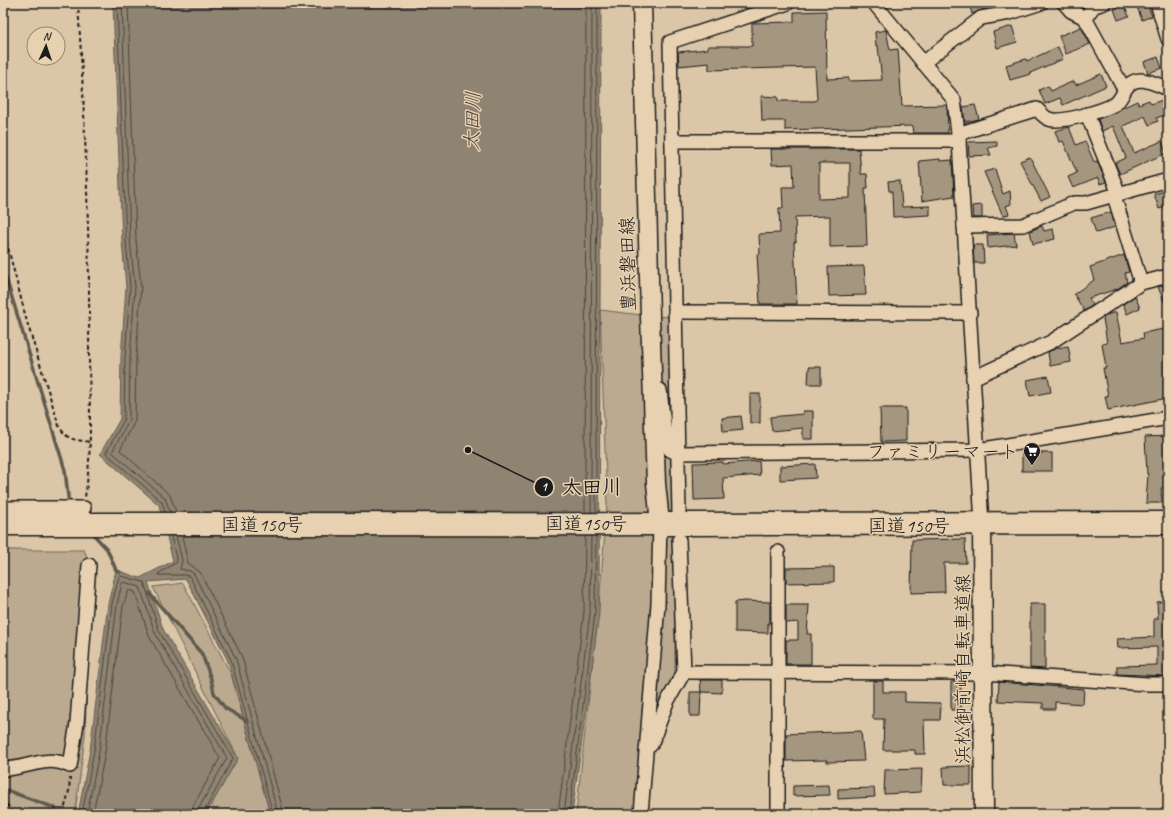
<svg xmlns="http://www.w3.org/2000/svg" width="1171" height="817" font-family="Caveat,'Klee One',sans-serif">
  <rect width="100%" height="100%" fill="#dbc6a7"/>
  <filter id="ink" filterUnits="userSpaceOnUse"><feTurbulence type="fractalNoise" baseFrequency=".025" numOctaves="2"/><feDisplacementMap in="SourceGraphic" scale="8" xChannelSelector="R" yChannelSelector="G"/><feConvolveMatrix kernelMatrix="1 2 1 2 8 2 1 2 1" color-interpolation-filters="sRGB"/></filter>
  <g filter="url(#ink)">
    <g fill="#bbaa90" stroke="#6c6356">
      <path d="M 600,310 L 649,316 L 675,317 L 675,688 L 645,768 L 641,814 L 576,814 L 599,605 L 607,505 Z"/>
      <path d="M 3,550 L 84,550 L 91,565 L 85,736 L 75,814 L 3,814 Z"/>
      <path d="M 183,583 L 231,674 L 270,814 L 206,814 L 238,758 L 153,587 Z"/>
    </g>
    <path fill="#8f8371" stroke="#615a4f" d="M 113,3 L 601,3 L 599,613 L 572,814 L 270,814 L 228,661 L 186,579 L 148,582 L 163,629 L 238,758 L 206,814 L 78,814 L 90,750 L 108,604 L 116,570 L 140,578 L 173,561 L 159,505 L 100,454 L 120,419 L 121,357 L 126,287 L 122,241 Z"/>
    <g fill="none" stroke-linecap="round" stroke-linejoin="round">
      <g stroke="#4a453e" stroke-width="1">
        <path d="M 117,3 L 126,241 L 130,287 L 125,358 L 124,420 L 106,453 L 162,502 L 165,512"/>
        <path d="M 122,3 L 130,240 L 135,287 L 130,358 L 129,421 L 112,452 L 165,498 L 170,512"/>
        <path d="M 128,3 L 136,240 L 141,287 L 136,358 L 135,421 L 120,450 L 170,495 L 176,512"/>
        <path d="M 585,512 L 586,3"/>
        <path d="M 591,512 L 592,3"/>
        <path d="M 596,512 L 597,3"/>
        <path d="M 171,536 L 177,562 L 159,573 L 158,575 L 186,575 L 190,577 L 231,660 L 273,814"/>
        <path d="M 176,536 L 182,560 L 180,569 L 190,571 L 194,574 L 236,659 L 278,814"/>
        <path d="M 182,536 L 188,563 L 200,572 L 242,657 L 284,814"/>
        <path d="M 82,814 L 94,751 L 112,604 L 119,577 L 121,576 L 144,582 L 159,631 L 233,758 L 203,814"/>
        <path d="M 87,814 L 99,752 L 117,605 L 122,583 L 124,582 L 140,587 L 155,633 L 227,758 L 199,808 L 198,814"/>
        <path d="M 93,814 L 105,753 L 123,606 L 129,590 L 135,592 L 149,636 L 220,758 L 193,806 L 192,814"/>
        <path d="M 558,814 L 584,612 L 585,536"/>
        <path d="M 564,814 L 590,613 L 591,536"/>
        <path d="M 569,814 L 595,613 L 596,536"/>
      </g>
      <g stroke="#615a4f" stroke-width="3.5">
        <path d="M 3,262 L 5,275 L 65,470 L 69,505"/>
        <path d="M 92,533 L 107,549 L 116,570 L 120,572"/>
        <path d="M 149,593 L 202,654 L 211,679 L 214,693 L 225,708 L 247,721"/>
        <path d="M 3,789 L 55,808"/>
      </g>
    </g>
    <g fill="#a59680" stroke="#1c1c1c" fill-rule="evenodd">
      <path d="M 969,3 L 998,3 L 972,14 Z"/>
      <path d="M 1147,3 L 1152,16 L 1142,20 L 1137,7 Z"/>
      <path d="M 1124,5 L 1129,16 L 1118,20 L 1114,9 Z"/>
      <path d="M 826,11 L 827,79 L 849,78 L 849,81 L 882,80 L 878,46 L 876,46 L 875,32 L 886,30 L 890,50 L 898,49 L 902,106 L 947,105 L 948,133 L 913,133 L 912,126 L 785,130 L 785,121 L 762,121 L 761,96 L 778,97 L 778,101 L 815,101 L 817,99 L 815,67 L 709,70 L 709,63 L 679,66 L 678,52 L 708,49 L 708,46 L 752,46 L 752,23 L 794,22 L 794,12 Z"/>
      <path d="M 1012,26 L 1017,42 L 997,48 L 993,32 Z"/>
      <path d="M 1081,27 L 1090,44 L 1066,54 L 1059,36 Z"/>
      <path d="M 1058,47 L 1063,59 L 1030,73 L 1031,74 L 1010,80 L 1006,65 L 1026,59 L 1027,61 Z"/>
      <path d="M 1158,57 L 1162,68 L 1148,73 L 1144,62 Z"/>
      <path d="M 1101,74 L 1106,86 L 1063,105 L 1060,98 L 1045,104 L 1039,90 L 1048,86 L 1051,91 L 1074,81 L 1076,85 Z"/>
      <path d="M 1168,98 L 1168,114 L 1156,118 L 1158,121 L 1149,125 L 1145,116 L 1123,126 L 1134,153 L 1162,141 L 1166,153 L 1120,174 L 1115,163 L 1126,158 L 1113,126 L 1102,131 L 1098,119 L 1137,101 L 1139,104 L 1149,100 L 1151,104 Z"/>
      <path d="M 975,105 L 979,119 L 965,122 L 963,107 Z"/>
      <path d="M 1069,127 L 1076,145 L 1085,141 L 1094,162 L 1097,161 L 1106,182 L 1100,184 L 1098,178 L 1073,188 L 1068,177 L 1077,173 L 1063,141 L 1059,142 L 1055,131 Z"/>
      <path d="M 997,141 L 997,146 L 988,148 L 991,155 L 969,156 L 968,142 Z"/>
      <path d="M 771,149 L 859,149 L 861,174 L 867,174 L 868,188 L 865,188 L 867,246 L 830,247 L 830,216 L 795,217 L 796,242 L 794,242 L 797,304 L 760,304 L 757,254 L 760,254 L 759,234 L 780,233 L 779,208 L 783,208 L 782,187 L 794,187 L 793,164 L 772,165 ZM 819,163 L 850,163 L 850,198 L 819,199 Z"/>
      <path d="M 1030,157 L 1050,197 L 1041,201 L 1020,161 Z"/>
      <path d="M 940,159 L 940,161 L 952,160 L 954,196 L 922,201 L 919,161 Z"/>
      <path d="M 995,169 L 1003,194 L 1010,191 L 1011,204 L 1006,206 L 1009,214 L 1003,216 L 984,172 Z"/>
      <path d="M 900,181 L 902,207 L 930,206 L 930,215 L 893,217 L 892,191 L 889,191 L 888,182 Z"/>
      <path d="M 1168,190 L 1168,206 L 1159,209 L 1154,194 Z"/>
      <path d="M 982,205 L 982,218 L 973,218 L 972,206 Z"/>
      <path d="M 1111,212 L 1115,227 L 1096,233 L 1091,218 Z"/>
      <path d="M 1042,226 L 1044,231 L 1053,229 L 1055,239 L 1033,244 L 1030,231 Z"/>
      <path d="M 1014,233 L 1016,245 L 988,248 L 987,235 Z"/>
      <path d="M 973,245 L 983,245 L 984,263 L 974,263 Z"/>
      <path d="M 1124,255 L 1129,272 L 1125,273 L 1127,282 L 1117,289 L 1089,298 L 1093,305 L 1084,311 L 1074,294 L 1094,280 L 1090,267 Z"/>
      <path d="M 864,266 L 866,295 L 829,296 L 828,267 Z"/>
      <path d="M 1168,284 L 1168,311 L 1158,287 Z"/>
      <path d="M 1135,296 L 1140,308 L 1127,314 L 1123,304 Z"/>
      <path d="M 1116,312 L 1122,342 L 1144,338 L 1143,333 L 1168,328 L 1168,398 L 1108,410 L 1105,396 L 1108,396 L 1103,368 L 1106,368 L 1102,344 L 1107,343 L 1103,318 L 1109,314 Z"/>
      <path d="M 1068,346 L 1071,362 L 1050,366 L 1048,352 L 1057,348 Z"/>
      <path d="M 809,367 L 821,367 L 821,384 L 808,384 Z"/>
      <path d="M 1048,376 L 1051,392 L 1030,396 L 1027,380 Z"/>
      <rect x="750" y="394" width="10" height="29"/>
      <path d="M 880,408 L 906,408 L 906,441 L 881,442 Z"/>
      <path d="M 803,411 L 813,411 L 813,439 L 803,439 L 803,428 L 772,431 L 770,417 L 803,414 Z"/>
      <path d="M 741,416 L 743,430 L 723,432 L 722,418 Z"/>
      <path d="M 1168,436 L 1168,487 L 1161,488 L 1162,503 L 1146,503 L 1148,474 L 1147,474 L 1145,437 Z"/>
      <rect x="1022" y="453" width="30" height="18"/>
      <path d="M 759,461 L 760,475 L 723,478 L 724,499 L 694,500 L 693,463 L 723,462 L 723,464 Z"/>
      <path d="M 815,464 L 816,478 L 780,480 L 780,466 Z"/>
      <path d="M 965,539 L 966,563 L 944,563 L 945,592 L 911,593 L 912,540 Z"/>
      <path d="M 834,567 L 834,582 L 786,583 L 786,568 Z"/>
      <path d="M 745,601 L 770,602 L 770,623 L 768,623 L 768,633 L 735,632 L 735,602 Z"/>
      <path d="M 1168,601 L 1168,676 L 1117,674 L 1117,666 L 1157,665 L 1157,647 L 1118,648 L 1117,639 L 1154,637 L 1154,619 L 1158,619 L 1157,602 Z"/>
      <path d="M 1030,604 L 1045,604 L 1045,669 L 1030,668 Z"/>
      <path d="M 786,605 L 809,605 L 807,634 L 811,634 L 811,664 L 786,664 L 786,640 L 798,640 L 798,622 L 786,623 Z"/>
      <path d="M 700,680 L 722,680 L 722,693 L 701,692 Z"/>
      <path d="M 873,681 L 883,681 L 883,692 L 905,692 L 905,702 L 941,703 L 940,720 L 924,720 L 925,754 L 915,754 L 915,750 L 883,750 L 884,719 L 873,719 Z"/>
      <path d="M 961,681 L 961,710 L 951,710 L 951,682 Z"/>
      <path d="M 999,682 L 1084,689 L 1083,704 L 1055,702 L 1055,709 L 1043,709 L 1043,703 L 998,701 Z"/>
      <path d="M 690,692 L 701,692 L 700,716 L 690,716 Z"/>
      <path d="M 861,731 L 864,761 L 827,762 L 827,760 L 786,761 L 786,734 Z"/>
      <path d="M 971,766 L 971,785 L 944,785 L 943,767 Z"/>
      <path d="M 922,769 L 921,792 L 884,794 L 885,770 Z"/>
      <path d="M 829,785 L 830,795 L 793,796 L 793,786 Z"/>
      <path d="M 874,788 L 875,797 L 838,799 L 838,789 Z"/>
    </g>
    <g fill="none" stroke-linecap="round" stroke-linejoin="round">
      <defs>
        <g id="minor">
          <path d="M 874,3 L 954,100 L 959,141 L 982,524"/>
          <path d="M 1064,3 L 1071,11 L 1085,18 L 1124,89"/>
          <path d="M 1157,3 L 1168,39"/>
          <path d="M 1085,18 L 1094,6 L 1104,3"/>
          <path d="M 923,63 L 981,18 L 1010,13 L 1041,3"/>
          <path d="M 1087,114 L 1119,194"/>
          <path d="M 958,134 L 1037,109 C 1040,112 1045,118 1049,119 C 1061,124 1104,110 1115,104 C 1125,97 1123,81 1141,80 C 1149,80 1161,86 1168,89"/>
          <path d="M 672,141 L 959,141"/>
          <path d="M 1114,196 L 1141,283"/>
          <path d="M 964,226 L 1023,225 L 1074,203 L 1086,203 L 1168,180"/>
          <path d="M 675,312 L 970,313"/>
          <path d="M 973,378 L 1051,342 L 1141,283 L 1168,276"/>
          <path d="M 660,390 L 665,434 L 670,450 L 677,453 L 978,450 L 1168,418"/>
          <path d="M 3,508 L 84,508"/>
          <path d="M 679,514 L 670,42 L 788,3"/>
          <path d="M 778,552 L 778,814"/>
          <path d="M 684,672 L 984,673 L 1147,684 L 1168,684"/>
          <path d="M 651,745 L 667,702 L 684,672 L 679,540"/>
          <path d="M 3,769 C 28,769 44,754 70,766 L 77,723 L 89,565"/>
          <path d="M 641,814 L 658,604 L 660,523"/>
        </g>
        <g id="secondary">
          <path d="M 642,3 L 650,316 L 656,483 L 660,523"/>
          <path d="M 982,524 L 984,814"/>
        </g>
        <path id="trunk" d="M 3,524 C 391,524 780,525 1168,523"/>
      </defs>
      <use href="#minor" stroke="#1c1c1c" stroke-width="16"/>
      <use href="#secondary" stroke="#1c1c1c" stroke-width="21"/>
      <use href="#trunk" stroke="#1c1c1c" stroke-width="25"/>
      <g stroke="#1c1c1c" stroke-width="2" stroke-dasharray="4 3" stroke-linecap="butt">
        <path d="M 78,3 C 85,118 90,233 89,349 C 89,398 93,449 85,497"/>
        <path d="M 3,228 L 27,322 L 59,426 C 68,441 73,439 89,442"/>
        <path d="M 3,798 L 13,814"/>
        <path d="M 63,814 L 69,791 L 70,778"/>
      </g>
      <use href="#minor" stroke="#e7d1b0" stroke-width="13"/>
      <use href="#secondary" stroke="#e7d1b0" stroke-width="18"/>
      <use href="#trunk" stroke="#e7d1b0" stroke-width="22"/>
    </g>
  </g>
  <defs>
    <symbol id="supermarket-pin" viewBox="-11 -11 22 30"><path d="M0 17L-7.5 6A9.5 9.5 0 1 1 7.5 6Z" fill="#1c1c1c" stroke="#e7d1b0"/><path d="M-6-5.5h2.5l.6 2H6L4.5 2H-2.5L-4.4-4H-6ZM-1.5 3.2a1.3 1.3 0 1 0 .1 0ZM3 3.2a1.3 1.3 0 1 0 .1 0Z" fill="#fff"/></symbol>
  </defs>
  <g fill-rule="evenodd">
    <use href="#supermarket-pin" x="1022" y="441" width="20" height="27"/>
  </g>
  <g text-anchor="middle" stroke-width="3" stroke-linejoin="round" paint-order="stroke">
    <g font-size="19" fill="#1c1c1c" stroke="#e7d1b0">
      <text transform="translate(627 264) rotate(-91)" y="7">豊浜磐田線</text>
      <text x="586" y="530">国道150号</text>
      <text x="262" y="531">国道150号</text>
      <text x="909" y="532">国道150号</text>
      <text transform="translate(962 669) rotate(-90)" y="7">浜松御前崎自転車道線</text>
    </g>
    <g font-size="19" fill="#1c1c1c" stroke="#e7d1b0" text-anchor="end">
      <text x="1019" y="458">ファミリーマート</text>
    </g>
    <g font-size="20" font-style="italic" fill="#44403a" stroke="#e7d1b0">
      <text transform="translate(472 121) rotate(-88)" y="7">太田川</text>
    </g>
  </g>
  <path fill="none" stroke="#1c1c1c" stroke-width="1.5" d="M468 450L544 487"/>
  <g fill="#1c1c1c" stroke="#e7d1b0" stroke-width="1.5">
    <circle cx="468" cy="450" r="4"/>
    <circle cx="544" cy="487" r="10"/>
  </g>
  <g font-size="12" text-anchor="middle" font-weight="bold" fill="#fff">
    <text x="544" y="491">1</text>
  </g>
  <g font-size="20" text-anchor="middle" font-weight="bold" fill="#1c1c1c" stroke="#e7d1b0" stroke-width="3" stroke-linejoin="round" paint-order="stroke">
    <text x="592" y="494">太田川</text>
  </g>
  <rect width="1171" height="817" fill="none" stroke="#e7d1b0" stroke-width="16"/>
  <rect x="8" y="8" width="1155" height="801" fill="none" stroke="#1c1c1c" stroke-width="1.5" filter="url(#ink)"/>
  <g transform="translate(46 46) rotate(3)"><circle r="19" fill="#e7d1b0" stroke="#968975"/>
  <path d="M0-3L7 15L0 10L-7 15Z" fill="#1c1c1c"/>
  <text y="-6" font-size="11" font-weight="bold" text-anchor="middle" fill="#1c1c1c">N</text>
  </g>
</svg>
